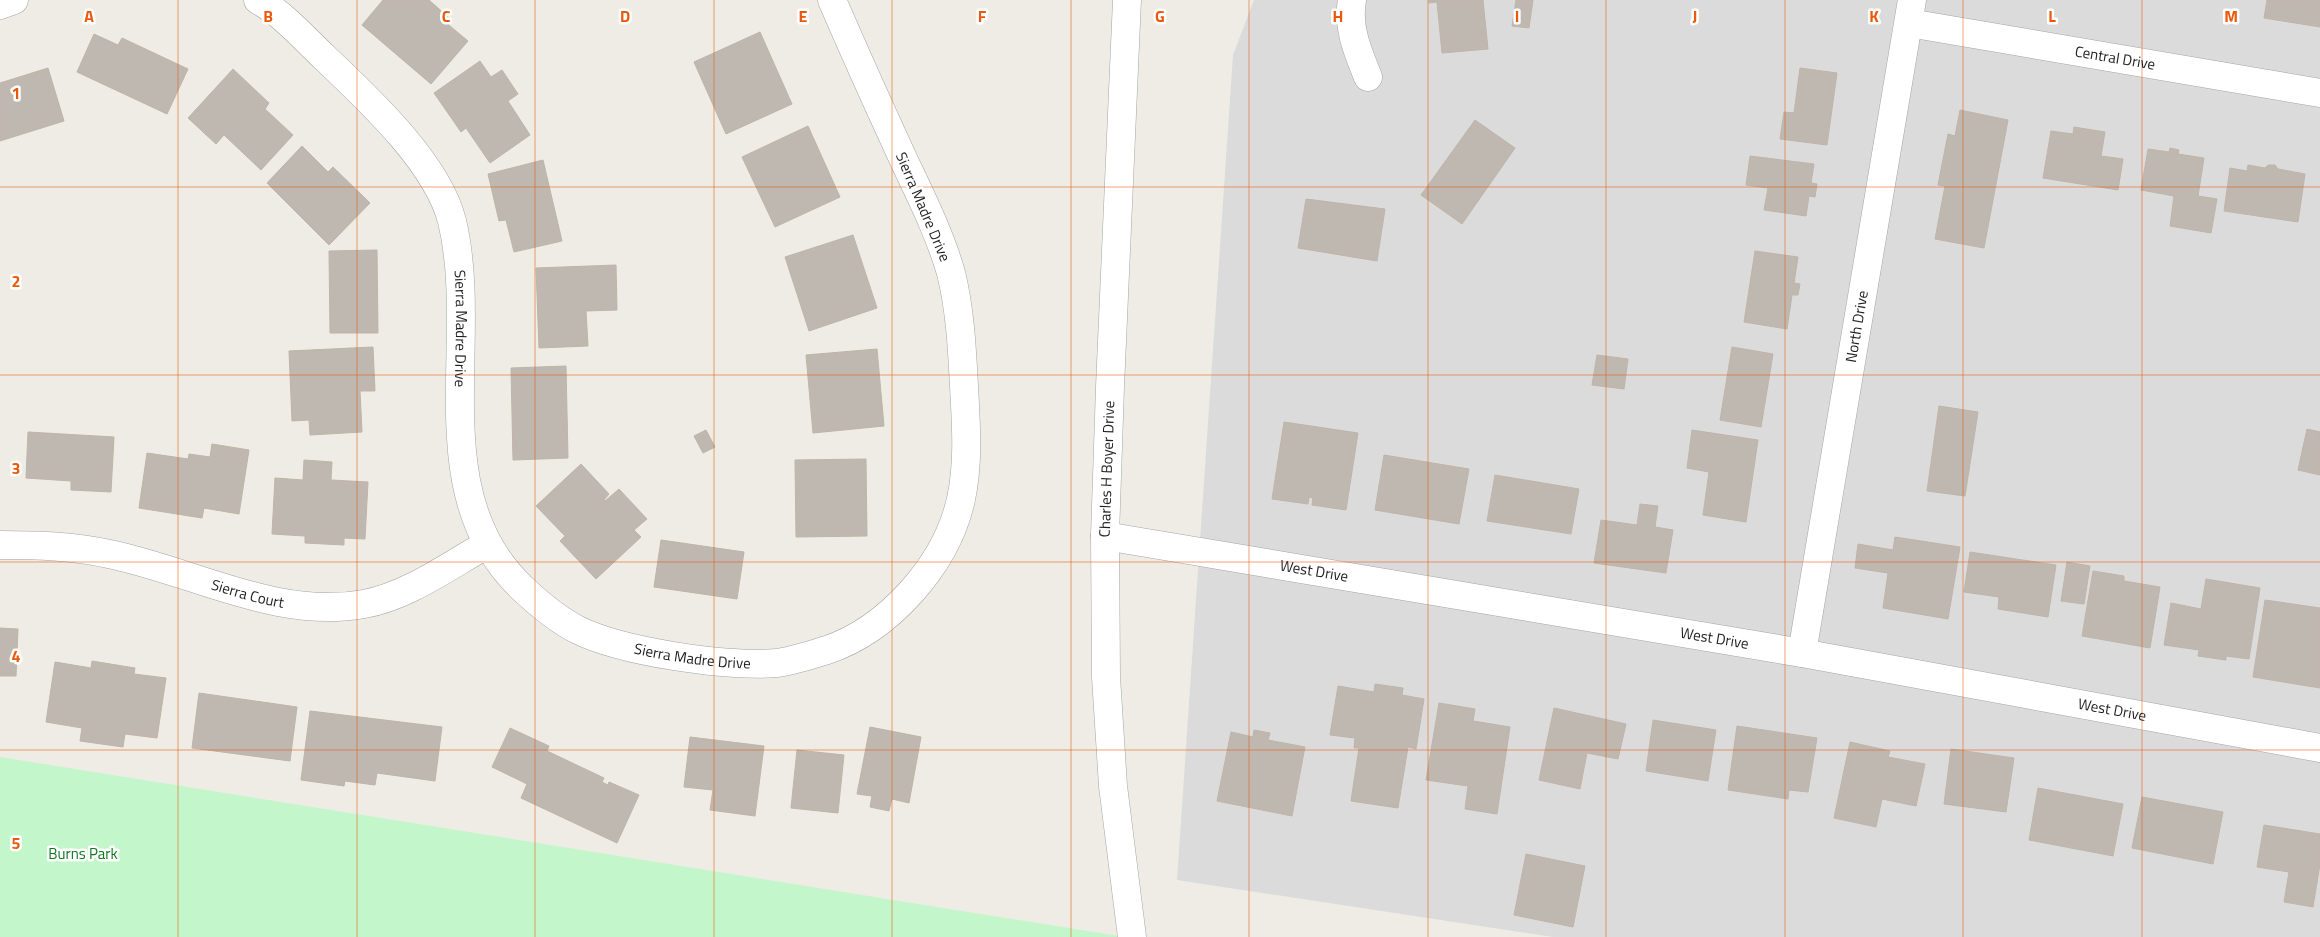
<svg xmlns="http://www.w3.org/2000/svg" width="2320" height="937" font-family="'Titillium Web',sans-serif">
  <rect width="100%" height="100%" fill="#eeece4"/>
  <path fill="#dcdbdb" d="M 1254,0 L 2320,0 L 2320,937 L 1553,937 L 1177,880 L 1233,55 Z"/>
  <path fill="#c3f7cb" d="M 0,757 L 1125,937 L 0,937 Z"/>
  <g fill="#bfb8b1" stroke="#bfb4a7">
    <path d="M 383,0 L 429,0 L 448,17 L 444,21 L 468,41 L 431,84 L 362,25 Z"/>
    <path d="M 1429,0 L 1483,0 L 1488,49 L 1442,53 L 1437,2 L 1429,3 Z"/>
    <path d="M 1516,0 L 1533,0 L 1529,28 L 1512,26 Z"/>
    <path d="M 2267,0 L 2320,0 L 2320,27 L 2264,18 Z"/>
    <path d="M 760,32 L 792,104 L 726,134 L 694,62 Z"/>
    <path d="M 94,34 L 118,45 L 122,38 L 188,69 L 167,114 L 77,72 Z"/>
    <path d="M 480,61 L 491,77 L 502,70 L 518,94 L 508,101 L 530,135 L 490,163 L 466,128 L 461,132 L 434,93 Z"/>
    <path d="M 48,68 L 64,121 L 0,141 L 0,83 Z"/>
    <path d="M 1800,68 L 1837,73 L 1827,145 L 1780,139 L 1784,112 L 1794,113 Z"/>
    <path d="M 233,69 L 269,103 L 265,109 L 293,135 L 261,170 L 224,135 L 216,144 L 188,118 Z"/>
    <path d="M 1960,110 L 2008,120 L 1984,248 L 1935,239 L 1945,186 L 1938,185 L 1948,134 L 1955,136 Z"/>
    <path d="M 1475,120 L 1515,148 L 1462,224 L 1421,195 Z"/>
    <path d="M 808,126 L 840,197 L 775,227 L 742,157 Z"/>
    <path d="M 2074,127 L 2105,132 L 2101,156 L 2123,159 L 2118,190 L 2043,178 L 2051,131 L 2073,134 Z"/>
    <path d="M 302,146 L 328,172 L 333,167 L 370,203 L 329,245 L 267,183 Z"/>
    <path d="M 2170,148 L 2179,150 L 2178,154 L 2204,158 L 2198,196 L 2217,199 L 2211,233 L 2170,226 L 2174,196 L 2141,190 L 2148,149 L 2169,152 Z"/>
    <path d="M 1750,156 L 1814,164 L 1811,183 L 1817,184 L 1815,197 L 1809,196 L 1806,216 L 1764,210 L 1768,188 L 1746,185 Z"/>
    <path d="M 543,160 L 562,241 L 514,252 L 506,220 L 499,221 L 488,174 Z"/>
    <path d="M 2248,165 L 2265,168 L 2268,165 L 2275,165 L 2278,169 L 2305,174 L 2298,222 L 2224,211 L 2230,168 L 2247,171 Z"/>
    <path d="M 1306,199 L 1385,209 L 1377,261 L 1298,248 Z"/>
    <path d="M 853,235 L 877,308 L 809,331 L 785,257 Z"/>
    <path d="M 377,250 L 378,333 L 330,333 L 329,251 Z"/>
    <path d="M 1755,251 L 1798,257 L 1794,283 L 1800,284 L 1798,295 L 1792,295 L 1787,329 L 1744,322 Z"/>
    <path d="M 616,265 L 617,310 L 586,311 L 588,346 L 539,348 L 536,268 Z"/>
    <path d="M 373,347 L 375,391 L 360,391 L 362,432 L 310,435 L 309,420 L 292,421 L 289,351 Z"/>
    <path d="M 1732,347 L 1773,354 L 1761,427 L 1720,420 Z"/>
    <path d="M 877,349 L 884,426 L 813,433 L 806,355 Z"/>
    <path d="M 1597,355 L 1628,359 L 1624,389 L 1592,385 Z"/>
    <path d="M 566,366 L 568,458 L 513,460 L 511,368 Z"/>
    <path d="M 1939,406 L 1978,412 L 1965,496 L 1927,491 Z"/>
    <path d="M 1284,422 L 1358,433 L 1346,510 L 1312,505 L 1313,498 L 1309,497 L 1308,504 L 1272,499 Z"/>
    <path d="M 2307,429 L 2320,432 L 2320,475 L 2298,470 Z"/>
    <path d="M 706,430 L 715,447 L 703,453 L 694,436 Z"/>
    <path d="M 1692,430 L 1758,440 L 1746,522 L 1703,515 L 1709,472 L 1687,468 Z"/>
    <path d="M 28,432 L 114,437 L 111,492 L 71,490 L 71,481 L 26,478 Z"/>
    <path d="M 212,444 L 249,450 L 239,514 L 204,508 L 202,518 L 139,508 L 147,453 L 188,459 L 189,454 L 210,457 Z"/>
    <path d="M 1384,455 L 1469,469 L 1459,524 L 1375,510 Z"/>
    <path d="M 866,459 L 867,536 L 796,537 L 795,460 Z"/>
    <path d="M 304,460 L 332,462 L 331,480 L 368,482 L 365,539 L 344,538 L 344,545 L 305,543 L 305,536 L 272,534 L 275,478 L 303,480 Z"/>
    <path d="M 581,464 L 609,494 L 604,500 L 605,501 L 619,489 L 647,519 L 634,530 L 641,537 L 596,579 L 560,541 L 565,536 L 536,506 Z"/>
    <path d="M 1495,475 L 1579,489 L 1571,534 L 1487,521 Z"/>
    <path d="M 1640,504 L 1658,506 L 1655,527 L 1673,530 L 1666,573 L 1594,563 L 1601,520 L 1637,525 Z"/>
    <path d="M 1895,537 L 1960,547 L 1948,619 L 1883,608 L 1888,573 L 1855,568 L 1858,544 L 1893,550 Z"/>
    <path d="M 661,540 L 744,552 L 737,599 L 654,587 Z"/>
    <path d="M 1970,552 L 2056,565 L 2048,617 L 1998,609 L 1999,597 L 1964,592 Z"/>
    <path d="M 2067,562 L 2090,566 L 2084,604 L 2061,601 Z"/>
    <path d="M 2093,571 L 2124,576 L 2124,581 L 2160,587 L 2150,648 L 2082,636 Z"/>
    <path d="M 2206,579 L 2260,588 L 2249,659 L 2226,656 L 2226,660 L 2198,656 L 2199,650 L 2164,645 L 2171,603 L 2201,609 Z"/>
    <path d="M 2265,600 L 2320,608 L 2320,688 L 2253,677 Z"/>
    <path d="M 0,628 L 18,629 L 16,676 L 0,676 Z"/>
    <path d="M 92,661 L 135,668 L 134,674 L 166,678 L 157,738 L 125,734 L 123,747 L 80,741 L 82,728 L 46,722 L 55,662 L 91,668 Z"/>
    <path d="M 1375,684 L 1403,688 L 1402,695 L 1424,699 L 1416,749 L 1408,747 L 1398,808 L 1351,801 L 1359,748 L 1354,748 L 1355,738 L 1330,735 L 1338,686 L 1374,692 Z"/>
    <path d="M 199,693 L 297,707 L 290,761 L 192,748 Z"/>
    <path d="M 1439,703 L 1475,709 L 1473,721 L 1510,727 L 1497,814 L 1465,809 L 1468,786 L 1426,780 Z"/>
    <path d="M 1554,708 L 1626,724 L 1618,759 L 1587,753 L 1580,789 L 1539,780 Z"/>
    <path d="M 310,711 L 442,727 L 435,781 L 377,773 L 375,785 L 345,781 L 344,786 L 301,780 Z"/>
    <path d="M 1653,720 L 1716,730 L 1708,781 L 1646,771 Z"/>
    <path d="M 1737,726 L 1817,738 L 1808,792 L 1789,790 L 1788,799 L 1728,790 Z"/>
    <path d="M 870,727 L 921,737 L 909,803 L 892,799 L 889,811 L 870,807 L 872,796 L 857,794 Z"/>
    <path d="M 510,728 L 549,746 L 547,751 L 604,778 L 602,782 L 608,785 L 609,782 L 639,795 L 617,843 L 521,798 L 527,784 L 492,767 Z"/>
    <path d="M 1254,730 L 1270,733 L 1268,740 L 1305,747 L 1292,816 L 1217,801 L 1231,732 L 1253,737 Z"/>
    <path d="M 690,737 L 764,746 L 755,816 L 710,810 L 713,790 L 684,787 Z"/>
    <path d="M 1850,742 L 1890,751 L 1888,757 L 1925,764 L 1916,806 L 1882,799 L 1876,827 L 1834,818 Z"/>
    <path d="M 1951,749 L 2014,758 L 2006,812 L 1944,804 Z"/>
    <path d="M 797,750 L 844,755 L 838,813 L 791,808 Z"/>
    <path d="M 2038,788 L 2123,804 L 2113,856 L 2029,840 Z"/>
    <path d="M 2142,797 L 2223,812 L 2213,864 L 2132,848 Z"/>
    <path d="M 2264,825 L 2320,834 L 2320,864 L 2313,907 L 2284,902 L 2289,872 L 2257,867 Z"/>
    <path d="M 1526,854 L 1585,866 L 1573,927 L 1514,915 Z"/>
  </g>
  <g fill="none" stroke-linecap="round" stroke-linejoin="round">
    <defs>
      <g id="minor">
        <path id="s1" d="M 258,0 C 283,14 303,37 324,57 C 367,98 437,162 452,221 C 481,342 421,492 522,588 C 539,604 558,620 578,630 C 623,652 726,667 776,663 C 793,661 810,655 827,650 C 889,629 947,564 961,499 C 969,462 966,423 964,386 C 962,348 960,309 951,273 C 939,231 918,191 900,152 C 877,102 854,51 832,0"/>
        <path d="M 1127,0 L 1110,387 L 1105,536 L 1106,677 L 1113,786 L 1132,937"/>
        <path d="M 1352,0 C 1347,28 1358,52 1368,77"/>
        <path d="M 0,5 L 14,0"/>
        <path id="s2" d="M 1909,23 L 2320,93"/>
        <path id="s3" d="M 1105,536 L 1802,653 L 2320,748"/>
        <path id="s4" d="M 0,545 C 37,545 73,546 109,554 C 193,571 277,620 364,604 C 408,596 448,566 486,545"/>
        <path id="s5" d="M 1802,653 L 1912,0"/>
      </g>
    </defs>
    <use href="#minor" stroke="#a5a5a5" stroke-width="29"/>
    <use href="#minor" stroke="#fff" stroke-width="28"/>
  </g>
  <path fill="none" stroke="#e8590c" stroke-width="1" stroke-opacity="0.55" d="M 178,0 L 178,937M 357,0 L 357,937M 535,0 L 535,937M 714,0 L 714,937M 892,0 L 892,937M 1071,0 L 1071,937M 1249,0 L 1249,937M 1428,0 L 1428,937M 1606,0 L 1606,937M 1785,0 L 1785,937M 1963,0 L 1963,937M 2142,0 L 2142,937M 0,187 L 2320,187M 0,375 L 2320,375M 0,562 L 2320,562M 0,750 L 2320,750"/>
  <g text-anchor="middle" stroke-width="5" stroke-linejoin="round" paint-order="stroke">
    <g font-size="15" fill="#1e1e1e" stroke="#fff">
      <text dy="5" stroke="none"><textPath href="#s2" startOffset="209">Central Drive</textPath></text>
      <text transform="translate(923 207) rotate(67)" y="5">Sierra Madre Drive</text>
      <text dy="5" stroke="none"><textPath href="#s5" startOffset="331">North Drive</textPath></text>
      <text dy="5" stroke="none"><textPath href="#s1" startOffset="406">Sierra Madre Drive</textPath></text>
      <text transform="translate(1107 469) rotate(-88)" y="5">Charles H Boyer Drive</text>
      <text dy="5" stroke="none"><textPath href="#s3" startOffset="212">West Drive</textPath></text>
      <text dy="5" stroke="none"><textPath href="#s4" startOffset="254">Sierra Court</textPath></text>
      <text dy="5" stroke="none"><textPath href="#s3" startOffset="618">West Drive</textPath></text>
      <text dy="5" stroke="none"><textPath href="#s1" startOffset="870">Sierra Madre Drive</textPath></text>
      <text dy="5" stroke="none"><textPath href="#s3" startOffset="1022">West Drive</textPath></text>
    </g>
    <g font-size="15" fill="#107721" stroke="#fff">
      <text x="83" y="859">Burns Park</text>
    </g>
  </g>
  <g font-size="16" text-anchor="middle" font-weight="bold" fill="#e8590c" stroke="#fff" stroke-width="5" stroke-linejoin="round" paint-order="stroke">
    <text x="89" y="22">A</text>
    <text x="268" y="22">B</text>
    <text x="446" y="22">C</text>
    <text x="625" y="22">D</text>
    <text x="803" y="22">E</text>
    <text x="982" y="22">F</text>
    <text x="1160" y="22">G</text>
    <text x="1338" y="22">H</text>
    <text x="1517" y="22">I</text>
    <text x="1695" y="22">J</text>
    <text x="1874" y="22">K</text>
    <text x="2052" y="22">L</text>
    <text x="2231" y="22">M</text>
    <text x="16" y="99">1</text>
    <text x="16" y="287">2</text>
    <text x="16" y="474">3</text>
    <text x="16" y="662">4</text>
    <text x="16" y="849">5</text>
  </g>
</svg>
